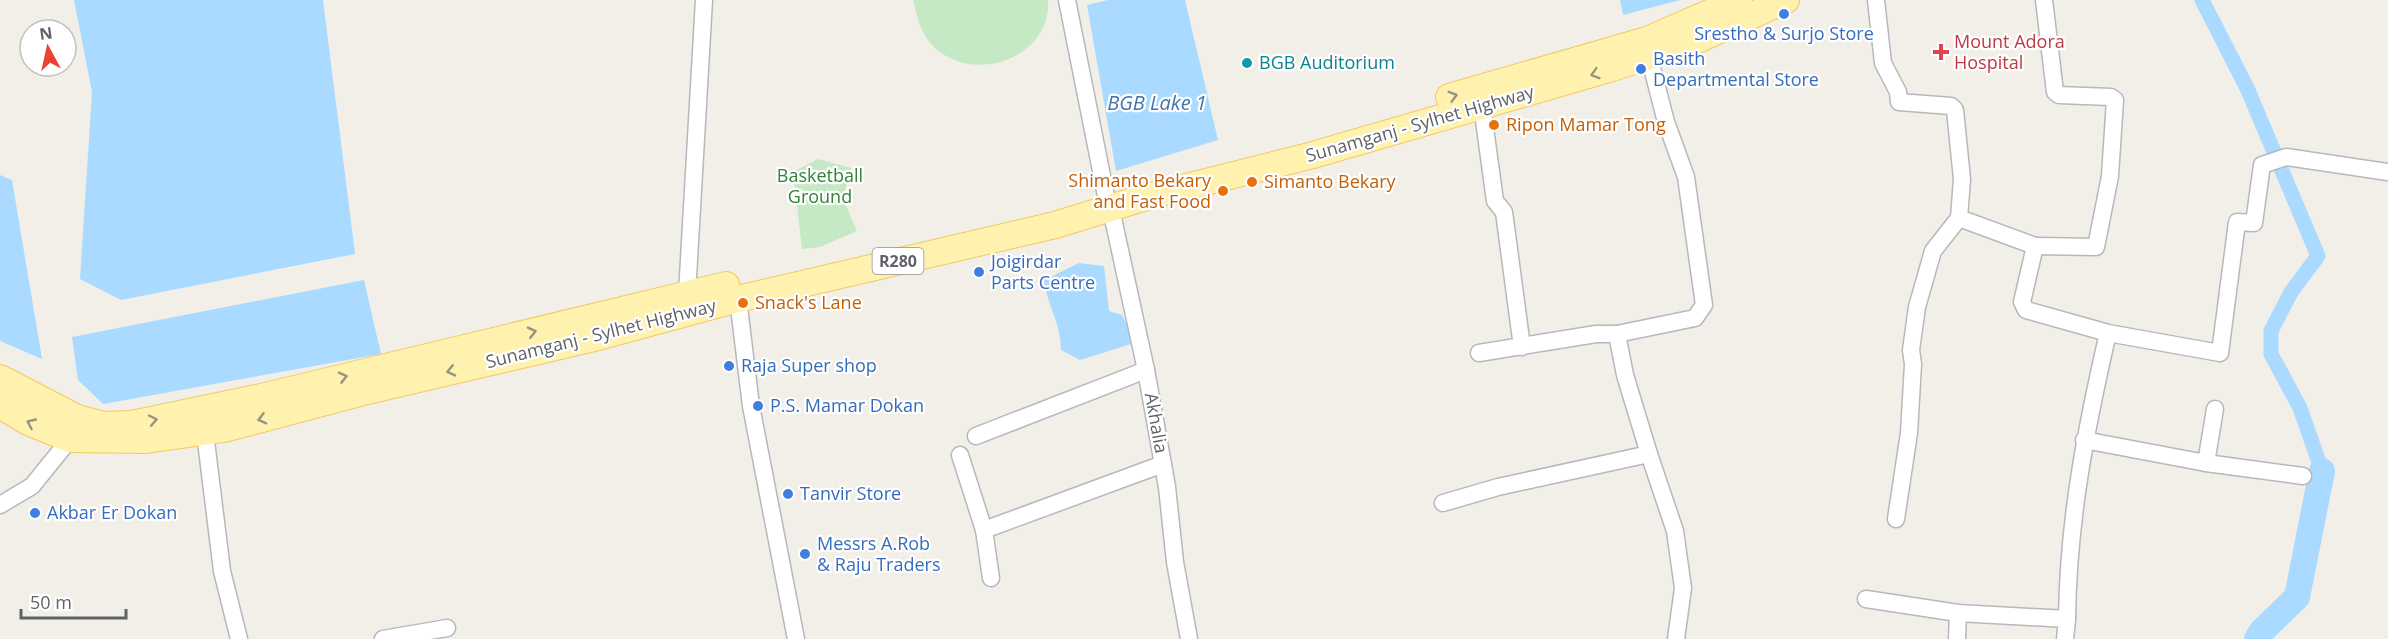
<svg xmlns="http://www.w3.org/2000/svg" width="2388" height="639" font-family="'Open Sans',sans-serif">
  <rect width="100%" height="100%" fill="#f1efe8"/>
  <g fill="#c5e8c5">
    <path d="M 913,0 L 1048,0 C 1052,58 973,86 933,46 C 921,34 917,16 913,0 Z"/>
    <path d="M 818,159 L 851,168 L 843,199 L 857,231 L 820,247 L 802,249 L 793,172 Z"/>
  </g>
  <g fill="#aadaff">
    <path d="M 74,0 L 323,0 L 355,254 L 121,300 L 80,279 L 92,92 Z"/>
    <path d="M 1108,0 L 1185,0 L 1218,140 L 1116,171 L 1087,5 Z"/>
    <path d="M 1620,0 L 1680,0 L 1623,15 Z"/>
    <path d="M 0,175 L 12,180 L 42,359 L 0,341 Z"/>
    <path d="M 1079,263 L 1104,266 L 1109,311 L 1122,315 L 1129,329 L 1131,344 L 1080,360 L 1061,350 C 1061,323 1047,305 1044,280 Z"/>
    <path d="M 364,280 L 381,354 L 103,404 L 78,380 L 72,337 Z"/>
  </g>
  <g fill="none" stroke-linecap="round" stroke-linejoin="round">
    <path stroke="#aadaff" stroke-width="15" d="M 2202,0 L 2247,88 L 2318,256 L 2291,292 L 2271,331 L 2271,354 L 2300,408 L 2322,471"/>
    <path stroke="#aadaff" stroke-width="26" d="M 2257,639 L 2262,631 L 2297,597 L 2322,471"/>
    <defs>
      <g id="street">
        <path d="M 1067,0 L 1106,196"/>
        <path d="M 1876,0 L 1883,63 L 1898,92 L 1899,102 L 1951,106 L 1955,110 L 1962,179 L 1959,218 L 1933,251 L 1917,307 L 1911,350 L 1913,364 L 1909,433 L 1896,519"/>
        <path d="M 2044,0 L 2055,92 L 2059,95 L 2111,97 L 2115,100 L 2110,176 L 2096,247 L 2035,246 L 2022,302 L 2026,310 L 2108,333"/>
        <path d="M 1482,106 L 1495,201 L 1504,212 L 1522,347"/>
        <path d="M 1111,209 L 1146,370 L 1167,487 L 1175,562 L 1189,639"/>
        <path d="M 1959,218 L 2035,246"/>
        <path d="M 687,294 L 704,0"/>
        <path d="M 738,299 L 751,406 L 796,639"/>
        <path d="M 1479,353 L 1596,334 L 1617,334"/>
        <path d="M 205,433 L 222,571 L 239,639"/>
        <path d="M 976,436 L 1146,370"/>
        <path d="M 2084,440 L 2206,463 L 2215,409"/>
        <path d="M 1649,454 L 1675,531 L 1683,588 L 1676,639"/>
        <path d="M 960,455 L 984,530 L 991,578"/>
        <path d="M 2206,463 L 2303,476"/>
        <path d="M 1443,503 L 1498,487 L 1649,454 L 1625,375 L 1617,334 L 1695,318 L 1704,305 L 1686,177 L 1666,122 L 1649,56"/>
        <path d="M 0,505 L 32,486 L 70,439"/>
        <path d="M 984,530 L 1163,464"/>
        <path d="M 1866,599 L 1958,613 L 2067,619 C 2068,521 2086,428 2108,333 L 2220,353 L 2237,222 L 2254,223 L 2262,165 L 2286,157 L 2388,172"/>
        <path d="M 383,639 L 447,628"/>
        <path d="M 1957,639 L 1958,613"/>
        <path d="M 2065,639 L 2067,619"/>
      </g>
      <g id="primary">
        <path d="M 1449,97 L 1647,40 L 1739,0"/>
        <path d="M 0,378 L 77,418 L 104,425 L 132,424 L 261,397 L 726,285"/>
        <path d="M 0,405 L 28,422 L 70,439 L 146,440 L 224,429 L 367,391 L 598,337 L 738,299 L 1055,225 L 1146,197 L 1313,155 L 1612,68 L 1693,42 L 1786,0"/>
      </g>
    </defs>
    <use href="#street" stroke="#b5b8bc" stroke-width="19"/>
    <use href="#primary" stroke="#f2c960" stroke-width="28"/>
    <use href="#street" stroke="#fff" stroke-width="16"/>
    <use href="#primary" stroke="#fff2af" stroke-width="26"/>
  </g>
  <defs><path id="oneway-chevron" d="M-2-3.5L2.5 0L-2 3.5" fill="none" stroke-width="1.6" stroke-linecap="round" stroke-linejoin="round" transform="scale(1.5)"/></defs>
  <g stroke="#979581">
    <use href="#oneway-chevron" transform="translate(1595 74) rotate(163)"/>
    <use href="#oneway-chevron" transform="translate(1453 96) rotate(-16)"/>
    <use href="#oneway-chevron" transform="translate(532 332) rotate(-13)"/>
    <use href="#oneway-chevron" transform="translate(451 371) rotate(167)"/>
    <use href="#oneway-chevron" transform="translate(343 377) rotate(-14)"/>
    <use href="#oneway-chevron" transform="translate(262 419) rotate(165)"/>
    <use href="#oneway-chevron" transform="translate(153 420) rotate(-12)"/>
    <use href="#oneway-chevron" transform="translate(31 423) rotate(-155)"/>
  </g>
  <g fill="#3f7fe0" stroke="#fff" stroke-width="2">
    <circle cx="1784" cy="14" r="6"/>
    <circle cx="1641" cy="69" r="6"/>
    <circle cx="979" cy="272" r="6"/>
    <circle cx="729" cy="366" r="6"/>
    <circle cx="758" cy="406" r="6"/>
    <circle cx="788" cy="494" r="6"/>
    <circle cx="35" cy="513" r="6"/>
    <circle cx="805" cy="554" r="6"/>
  </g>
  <path fill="#e0444e" stroke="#fff" stroke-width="2" d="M1938 43h6v6h6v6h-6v6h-6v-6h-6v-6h6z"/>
  <circle fill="#0f9aa8" stroke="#fff" stroke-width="2" cx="1247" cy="63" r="6"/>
  <g fill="#e8710a" stroke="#fff" stroke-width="2">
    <circle cx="1494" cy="125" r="6"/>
    <circle cx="1252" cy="182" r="6"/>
    <circle cx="1223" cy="191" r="6"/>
    <circle cx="743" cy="303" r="6"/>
  </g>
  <g text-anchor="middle" stroke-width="4.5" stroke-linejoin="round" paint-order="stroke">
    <rect fill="#fff" stroke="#8f9295" stroke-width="1.5" x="872.5" y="248" width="51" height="26" rx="4.5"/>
    <g font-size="16" font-weight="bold" fill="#5f6368">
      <text x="898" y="267">R280</text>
    </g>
    <g font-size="18" fill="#366cbe" stroke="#fff" text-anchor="start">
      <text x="1784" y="40" text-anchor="middle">Srestho &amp; Surjo Store</text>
      <text x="1653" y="65">Basith<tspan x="1653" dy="21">Departmental Store</tspan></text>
      <text x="991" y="268">Joigirdar<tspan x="991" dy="21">Parts Centre</tspan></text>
      <text x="741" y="372">Raja Super shop</text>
      <text x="770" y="412">P.S. Mamar Dokan</text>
      <text x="800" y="500">Tanvir Store</text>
      <text x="47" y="519">Akbar Er Dokan</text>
      <text x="817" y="550">Messrs A.Rob<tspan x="817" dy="21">&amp; Raju Traders</tspan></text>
    </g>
    <g font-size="18" fill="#be3a42" stroke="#fff" text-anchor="start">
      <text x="1954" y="48">Mount Adora<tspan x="1954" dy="21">Hospital</tspan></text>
    </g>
    <g font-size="18" fill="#0d838f" stroke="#fff" text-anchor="start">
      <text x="1259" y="69">BGB Auditorium</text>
    </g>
    <g font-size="18" fill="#5f6368" stroke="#fff">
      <text transform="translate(1420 124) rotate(-16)" y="6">Sunamganj - Sylhet Highway</text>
      <text transform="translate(601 334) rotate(-14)" y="6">Sunamganj - Sylhet Highway</text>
      <text transform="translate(1156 423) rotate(80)" y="6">Akhalia</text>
    </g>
    <g font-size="18" fill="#c56008" stroke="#fff" text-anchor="start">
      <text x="1506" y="131">Ripon Mamar Tong</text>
      <text x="1211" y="187" text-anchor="end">Shimanto Bekary<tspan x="1211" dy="21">and Fast Food</tspan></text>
      <text x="1264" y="188">Simanto Bekary</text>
      <text x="755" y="309">Snack's Lane</text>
    </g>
    <g font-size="18" fill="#348238" stroke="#fff">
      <text x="820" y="182">Basketball<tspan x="820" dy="21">Ground</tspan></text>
    </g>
    <g font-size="20" font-style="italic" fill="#4174aa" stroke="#fff">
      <text x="1157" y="110">BGB Lake 1</text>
    </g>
  </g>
  <g transform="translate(48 48) rotate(352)"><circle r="28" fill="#ffffff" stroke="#bfc1c3" stroke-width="1.5"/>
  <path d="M0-4.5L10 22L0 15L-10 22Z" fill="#ea4335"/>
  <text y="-9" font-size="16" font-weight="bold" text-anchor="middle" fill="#5f6368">N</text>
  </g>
  <path d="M21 609v9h105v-9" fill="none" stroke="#5f6368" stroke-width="3"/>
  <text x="30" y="609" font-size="18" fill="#5f6368" stroke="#ffffff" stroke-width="4.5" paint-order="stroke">50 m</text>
</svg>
